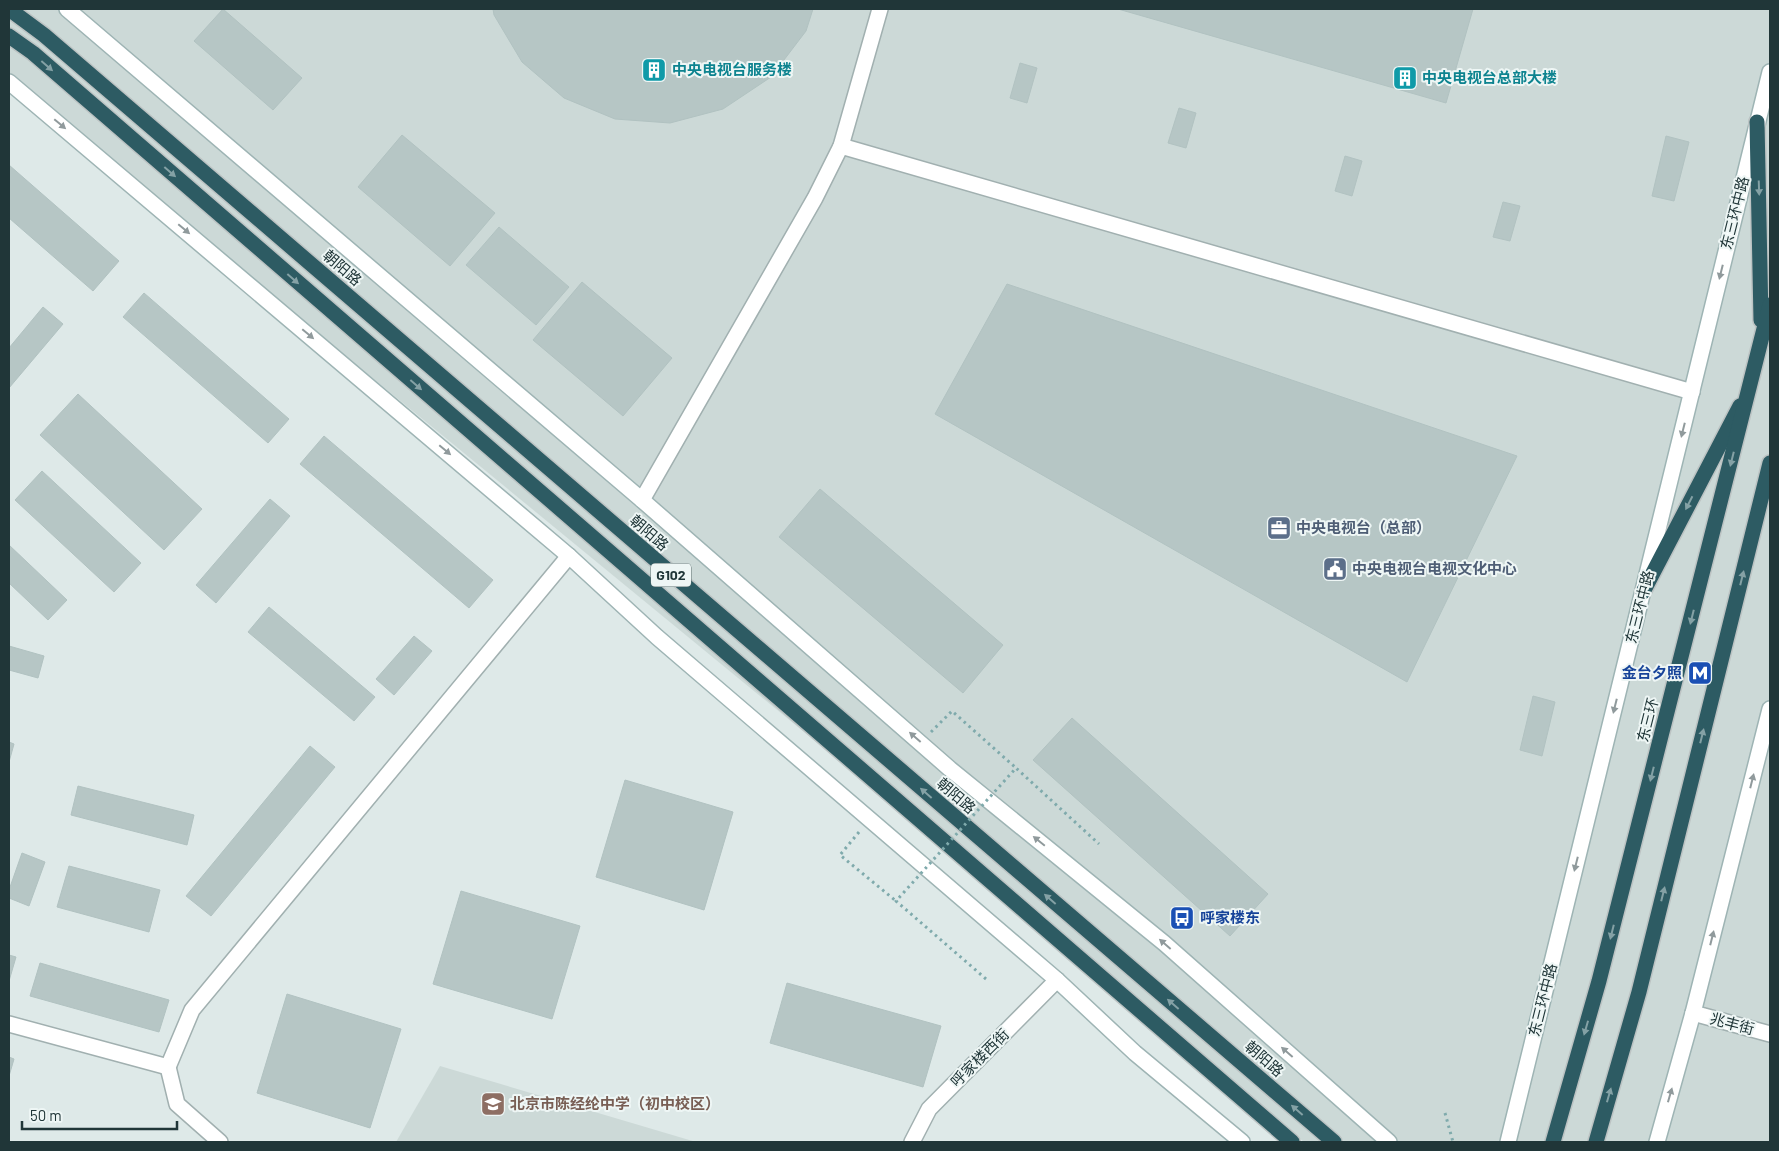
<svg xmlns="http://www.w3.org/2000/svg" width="1779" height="1151" font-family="Barlow,'Noto Sans SC',sans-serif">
  <rect width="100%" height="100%" fill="#dee9e8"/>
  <g fill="#ccd9d7">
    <path d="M 9,9 L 1770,9 L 1770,1142 L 1304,1142 L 9,80 Z"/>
    <path d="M 440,1066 L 696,1142 L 396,1142 Z"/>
  </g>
  <g fill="#b6c6c5" stroke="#b1c2c1">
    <path d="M 223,9 L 302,78 L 273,110 L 194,41 Z"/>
    <path d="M 493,9 L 813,9 L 806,31 L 771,77 L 723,109 L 670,123 L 615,119 L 564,98 L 522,62 L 494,15 Z"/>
    <path d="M 1118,9 L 1473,9 L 1446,103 Z"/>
    <path d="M 1020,63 L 1037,68 L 1027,103 L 1010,98 Z"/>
    <path d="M 1179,108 L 1196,113 L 1186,148 L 1168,143 Z"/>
    <path d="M 402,135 L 495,213 L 450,266 L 358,187 Z"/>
    <path d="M 1666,136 L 1689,142 L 1674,201 L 1652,196 Z"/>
    <path d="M 1345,156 L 1362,161 L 1352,196 L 1335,191 Z"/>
    <path d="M 9,165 L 119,261 L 93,291 L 9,218 Z"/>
    <path d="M 1503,202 L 1520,206 L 1510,241 L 1493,237 Z"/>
    <path d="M 499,227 L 569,287 L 536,325 L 466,265 Z"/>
    <path d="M 582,282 L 672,358 L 623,416 L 533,340 Z"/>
    <path d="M 1007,284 L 1517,456 L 1407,682 L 935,414 Z"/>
    <path d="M 144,293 L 289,419 L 268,443 L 123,317 Z"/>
    <path d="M 43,307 L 63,324 L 9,388 L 9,348 Z"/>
    <path d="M 78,394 L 202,509 L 164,550 L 40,435 Z"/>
    <path d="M 324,436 L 493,580 L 469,608 L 300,464 Z"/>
    <path d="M 42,471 L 141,563 L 114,592 L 15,500 Z"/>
    <path d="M 820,489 L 1003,645 L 963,693 L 779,537 Z"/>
    <path d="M 270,499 L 290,516 L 216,603 L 196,585 Z"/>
    <path d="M 9,545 L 67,600 L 48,620 L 9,583 Z"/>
    <path d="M 269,607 L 375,697 L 354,721 L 248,632 Z"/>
    <path d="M 414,636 L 432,651 L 394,695 L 376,679 Z"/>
    <path d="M 9,646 L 44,656 L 38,678 L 9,670 Z"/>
    <path d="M 1533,696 L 1555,702 L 1542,756 L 1520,750 Z"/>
    <path d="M 1072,718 L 1268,894 L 1230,936 L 1033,760 Z"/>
    <path d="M 9,742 L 14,744 L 9,762 Z"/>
    <path d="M 310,746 L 335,767 L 211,916 L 186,896 Z"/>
    <path d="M 625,780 L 733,812 L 704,910 L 596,877 Z"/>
    <path d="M 78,786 L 194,815 L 187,845 L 71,815 Z"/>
    <path d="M 22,853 L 45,862 L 29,906 L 9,898 L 9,890 Z"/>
    <path d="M 69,866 L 160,890 L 149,932 L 57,907 Z"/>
    <path d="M 461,891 L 580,926 L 552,1019 L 433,984 Z"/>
    <path d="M 9,955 L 16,957 L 9,981 Z"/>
    <path d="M 40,963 L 169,1000 L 159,1032 L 30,996 Z"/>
    <path d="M 787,983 L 941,1026 L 923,1087 L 770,1043 Z"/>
    <path d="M 287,994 L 401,1029 L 370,1128 L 257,1093 Z"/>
    <path d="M 9,1057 L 14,1059 L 9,1076 Z"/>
  </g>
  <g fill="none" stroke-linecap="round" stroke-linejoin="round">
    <defs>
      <g id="street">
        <path d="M 841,146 L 1692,392"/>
        <path d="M 642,500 L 815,198 L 841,146 L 880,9"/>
        <path d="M 1693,1013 L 1770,1034"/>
        <path d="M 9,1024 L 168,1067 L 192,1010 L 569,556"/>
        <path d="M 168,1067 L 177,1104 L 220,1142"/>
        <path d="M 912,1142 L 929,1109 L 1057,980"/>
      </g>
      <g id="secondary">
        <path d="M 67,9 L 642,500 L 950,769 L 1164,943 L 1389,1142"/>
        <path d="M 9,82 L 569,556 L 657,637 L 1057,980 L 1135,1053 L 1242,1142"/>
        <path d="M 1508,1142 L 1770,72"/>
        <path d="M 1657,1142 L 1693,1013 L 1770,709"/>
      </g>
      <g id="highway">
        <path d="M 9,9 L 44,35 L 1334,1142"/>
        <path d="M 9,36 L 33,53 L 1292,1142"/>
        <path d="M 1757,122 L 1761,320"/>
        <path d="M 1643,592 L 1740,406"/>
        <path d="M 1553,1142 L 1599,981 L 1770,305"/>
        <path d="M 1596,1142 L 1639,992 L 1770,463"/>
      </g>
    </defs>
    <use href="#street" stroke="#a1b0b0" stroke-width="18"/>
    <use href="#secondary" stroke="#9eb4b4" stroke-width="18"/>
    <use href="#highway" stroke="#bcc3c3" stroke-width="18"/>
    <g stroke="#7faaac" stroke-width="3" stroke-dasharray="2.5 4" stroke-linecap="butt">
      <path d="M 931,732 L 952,711 L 1016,768"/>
      <path d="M 859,832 L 840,855 L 896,901"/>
      <path d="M 1445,1113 L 1453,1142"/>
    </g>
    <use href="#street" stroke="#fff" stroke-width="15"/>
    <use href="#secondary" stroke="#fff" stroke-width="15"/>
    <use href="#highway" stroke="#2d5b63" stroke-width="15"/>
    <path stroke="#7faaac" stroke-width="3" stroke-dasharray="2.5 4" stroke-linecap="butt" d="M 986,979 L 896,901 L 1016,768 L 1099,844"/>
  </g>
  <defs><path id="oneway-solid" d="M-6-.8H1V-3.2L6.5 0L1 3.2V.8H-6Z" transform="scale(1.25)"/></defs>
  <g fill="#84a1a5">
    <use href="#oneway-solid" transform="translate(47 66) rotate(41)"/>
    <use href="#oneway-solid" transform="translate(170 172) rotate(41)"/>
    <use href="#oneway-solid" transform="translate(1759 188) rotate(88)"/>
    <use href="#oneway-solid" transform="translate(293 279) rotate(41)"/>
    <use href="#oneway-solid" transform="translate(416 385) rotate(41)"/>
    <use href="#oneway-solid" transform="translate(1732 459) rotate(104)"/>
    <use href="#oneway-solid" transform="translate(1689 503) rotate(117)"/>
    <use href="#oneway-solid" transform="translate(1742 578) rotate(-76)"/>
    <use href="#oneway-solid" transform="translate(1692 617) rotate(104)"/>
    <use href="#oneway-solid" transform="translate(1702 736) rotate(-76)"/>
    <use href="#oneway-solid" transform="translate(1652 774) rotate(104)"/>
    <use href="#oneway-solid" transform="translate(926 793) rotate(-139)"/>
    <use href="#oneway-solid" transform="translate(1663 894) rotate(-76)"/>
    <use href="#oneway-solid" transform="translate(1050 899) rotate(-139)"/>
    <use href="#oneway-solid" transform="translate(1612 932) rotate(104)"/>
    <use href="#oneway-solid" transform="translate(1173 1004) rotate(-139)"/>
    <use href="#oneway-solid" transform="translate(1586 1028) rotate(106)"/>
    <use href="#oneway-solid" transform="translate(1609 1095) rotate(-74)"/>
    <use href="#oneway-solid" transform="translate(1297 1110) rotate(-139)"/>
  </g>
  <g fill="#909a9c">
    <use href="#oneway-solid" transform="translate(60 124) rotate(40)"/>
    <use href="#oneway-solid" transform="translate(184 229) rotate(40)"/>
    <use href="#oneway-solid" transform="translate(1721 272) rotate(104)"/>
    <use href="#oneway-solid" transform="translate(308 334) rotate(40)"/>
    <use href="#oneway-solid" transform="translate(1683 430) rotate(104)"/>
    <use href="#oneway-solid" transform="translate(445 450) rotate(40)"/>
    <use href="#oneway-solid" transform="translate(1615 706) rotate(104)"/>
    <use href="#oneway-solid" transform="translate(915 737) rotate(-139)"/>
    <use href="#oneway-solid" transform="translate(1752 781) rotate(-76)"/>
    <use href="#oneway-solid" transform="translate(1039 841) rotate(-141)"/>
    <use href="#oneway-solid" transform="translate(1576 864) rotate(104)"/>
    <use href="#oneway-solid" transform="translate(1712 938) rotate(-76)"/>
    <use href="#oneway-solid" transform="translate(1165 944) rotate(-139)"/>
    <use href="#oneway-solid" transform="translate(1287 1052) rotate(-139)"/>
    <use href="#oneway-solid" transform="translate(1670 1095) rotate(-74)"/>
  </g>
  <defs>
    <symbol id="building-square" viewBox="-11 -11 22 22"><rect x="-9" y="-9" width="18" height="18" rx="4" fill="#0f9aa8" stroke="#eef6f5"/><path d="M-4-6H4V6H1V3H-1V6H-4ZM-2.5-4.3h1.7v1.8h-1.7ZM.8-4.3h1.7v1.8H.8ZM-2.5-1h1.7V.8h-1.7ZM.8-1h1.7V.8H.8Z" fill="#fff"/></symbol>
    <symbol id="office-square" viewBox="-11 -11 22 22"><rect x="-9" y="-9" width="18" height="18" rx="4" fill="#5c6f8a" stroke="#eef6f5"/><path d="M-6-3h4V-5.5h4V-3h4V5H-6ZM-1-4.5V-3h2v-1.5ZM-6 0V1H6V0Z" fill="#fff"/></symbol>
    <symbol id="civic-square" viewBox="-11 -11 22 22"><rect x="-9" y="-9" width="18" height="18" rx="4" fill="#5c6f8a" stroke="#eef6f5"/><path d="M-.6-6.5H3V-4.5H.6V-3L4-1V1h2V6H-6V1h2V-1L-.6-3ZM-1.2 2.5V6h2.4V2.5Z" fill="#fff"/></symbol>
    <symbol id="metro-square" viewBox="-11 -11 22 22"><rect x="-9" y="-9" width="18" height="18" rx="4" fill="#1a4fb4" stroke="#eef6f5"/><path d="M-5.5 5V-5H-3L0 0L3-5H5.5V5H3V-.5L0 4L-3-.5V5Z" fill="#fff"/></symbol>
    <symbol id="bus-square" viewBox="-11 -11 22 22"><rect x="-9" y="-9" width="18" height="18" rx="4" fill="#1a4fb4" stroke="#eef6f5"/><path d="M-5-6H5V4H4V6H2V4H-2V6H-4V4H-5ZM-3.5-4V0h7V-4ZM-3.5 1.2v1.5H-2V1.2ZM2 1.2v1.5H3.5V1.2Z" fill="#fff"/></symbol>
    <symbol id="school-square" viewBox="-11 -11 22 22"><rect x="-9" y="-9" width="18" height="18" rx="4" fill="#8d6e63" stroke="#eef6f5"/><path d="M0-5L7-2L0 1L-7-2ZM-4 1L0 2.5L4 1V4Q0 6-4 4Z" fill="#fff"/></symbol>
  </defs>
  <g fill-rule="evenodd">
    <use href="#building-square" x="640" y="56" width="28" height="28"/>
    <use href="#building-square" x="1391" y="64" width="28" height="28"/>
    <use href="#office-square" x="1265" y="514" width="28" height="28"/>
    <use href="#civic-square" x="1321" y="555" width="28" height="28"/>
    <use href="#metro-square" x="1686" y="659" width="28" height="28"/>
    <use href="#bus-square" x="1168" y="904" width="28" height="28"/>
    <use href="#school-square" x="479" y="1090" width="28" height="28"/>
  </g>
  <g text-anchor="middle" stroke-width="4" stroke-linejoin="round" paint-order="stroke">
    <rect fill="#eef6f5" stroke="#5e7071" stroke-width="1" x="651" y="563.5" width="40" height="23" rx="4"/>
    <g font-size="14" font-weight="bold" fill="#203638">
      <text x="671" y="580">G102</text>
    </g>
    <g font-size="15" font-weight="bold" fill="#0d838f" stroke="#eef6f5" text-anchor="start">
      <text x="672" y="75">中央电视台服务楼</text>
      <text x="1422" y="83">中央电视台总部大楼</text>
    </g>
    <g font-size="15" fill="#203638" stroke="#eef6f5">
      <text transform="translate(1735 213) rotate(-76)" y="5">东三环中路</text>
      <text transform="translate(342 268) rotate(41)" y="5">朝阳路</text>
      <text transform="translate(649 533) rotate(41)" y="5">朝阳路</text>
      <text transform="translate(1640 607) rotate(-76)" y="5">东三环中路</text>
      <text transform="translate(1648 720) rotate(-76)" y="5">东三环</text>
      <text transform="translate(956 796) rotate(41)" y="5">朝阳路</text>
      <text transform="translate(1543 1000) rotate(-76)" y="5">东三环中路</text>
      <text transform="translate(1732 1024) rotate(15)" y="5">兆丰街</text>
      <text transform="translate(980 1058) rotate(-45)" y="5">呼家楼西街</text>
      <text transform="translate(1264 1059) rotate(41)" y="5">朝阳路</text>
    </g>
    <g font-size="15" font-weight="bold" fill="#4e5e75" stroke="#eef6f5" text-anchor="start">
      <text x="1296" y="533">中央电视台（总部）</text>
      <text x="1352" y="574">中央电视台电视文化中心</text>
    </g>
    <g font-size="15" font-weight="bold" fill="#164399" stroke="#eef6f5" text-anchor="end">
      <text x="1682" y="678">金台夕照</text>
      <text x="1200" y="923" text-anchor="start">呼家楼东</text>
    </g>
    <g font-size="15" font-weight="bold" fill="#785e54" stroke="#eef6f5" text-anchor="start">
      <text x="510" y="1109">北京市陈经纶中学（初中校区）</text>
    </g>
  </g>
  <rect width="1779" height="1151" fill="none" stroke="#203638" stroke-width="20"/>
  <path d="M22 1121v8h155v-8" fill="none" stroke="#203638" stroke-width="2.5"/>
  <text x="30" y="1121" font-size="15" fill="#203638" stroke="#eef6f5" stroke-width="4" paint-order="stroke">50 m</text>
</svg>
